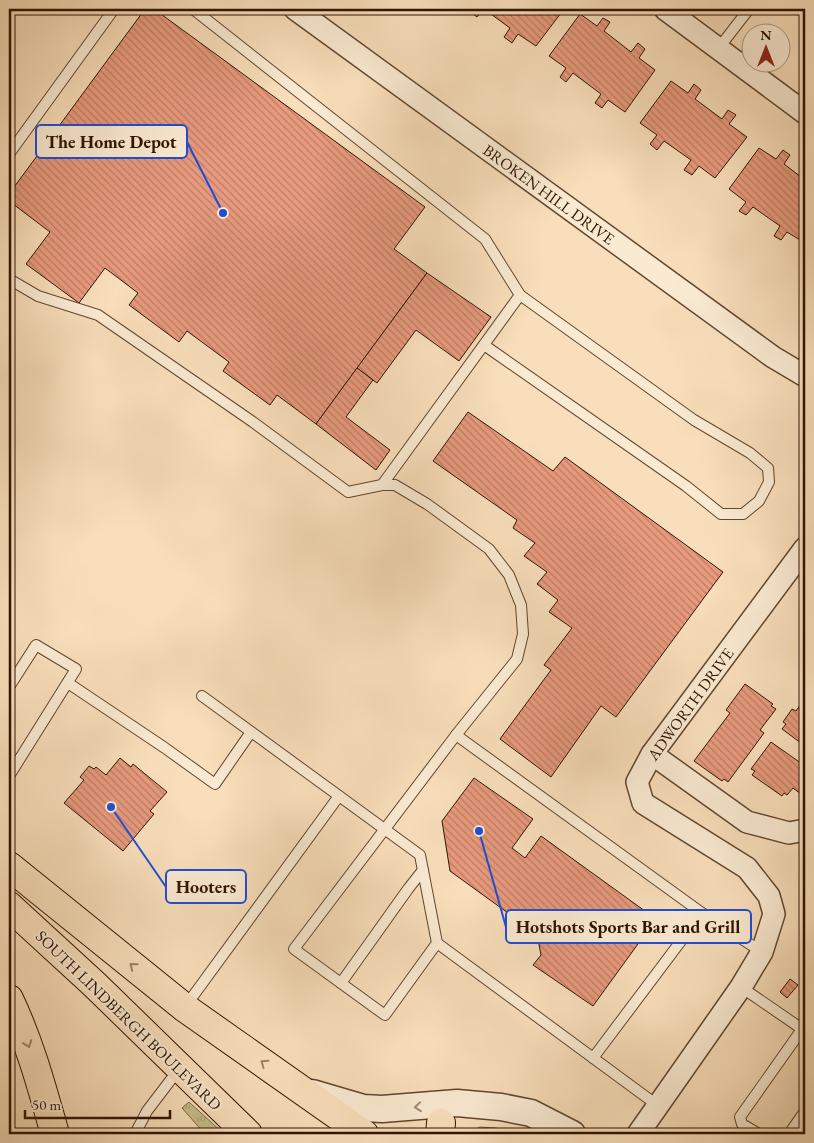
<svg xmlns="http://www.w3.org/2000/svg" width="814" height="1143" font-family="'EB Garamond',serif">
  <defs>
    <pattern id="grass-tufts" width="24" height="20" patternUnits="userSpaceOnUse" patternTransform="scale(1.25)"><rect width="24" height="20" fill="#c5bf8a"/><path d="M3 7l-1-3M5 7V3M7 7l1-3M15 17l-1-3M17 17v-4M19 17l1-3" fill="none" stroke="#aaa375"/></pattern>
    <pattern id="building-back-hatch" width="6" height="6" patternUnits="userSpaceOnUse" patternTransform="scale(1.25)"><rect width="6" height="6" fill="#e89a7e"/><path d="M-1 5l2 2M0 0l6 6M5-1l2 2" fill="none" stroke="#bc7c65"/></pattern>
  </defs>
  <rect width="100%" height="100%" fill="#f8deba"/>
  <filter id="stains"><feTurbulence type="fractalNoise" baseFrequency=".004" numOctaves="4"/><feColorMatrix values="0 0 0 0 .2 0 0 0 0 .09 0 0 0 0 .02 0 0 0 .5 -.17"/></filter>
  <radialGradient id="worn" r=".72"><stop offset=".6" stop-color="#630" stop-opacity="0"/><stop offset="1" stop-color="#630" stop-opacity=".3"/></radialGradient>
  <g fill="url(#grass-tufts)" stroke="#7a6a46">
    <path d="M 189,1102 L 224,1134 L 205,1134 L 182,1108 Z"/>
    <path d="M 480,1127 L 496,1128 L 513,1134 L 466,1134 Z"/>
  </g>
  <g fill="url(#building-back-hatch)" stroke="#2f1402">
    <path d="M 145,9 L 154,9 L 425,207 L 394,249 L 427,273 L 316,424 L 277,395 L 270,405 L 223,371 L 229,362 L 187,331 L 179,342 L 129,305 L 138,293 L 105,268 L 79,303 L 26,264 L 50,232 L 9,201 L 9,194 Z"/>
    <path d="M 471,9 L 483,9 L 477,17 L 469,11 Z"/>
    <path d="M 484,9 L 564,9 L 536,46 L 518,34 L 512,43 L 504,37 L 510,28 Z"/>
    <path d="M 580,14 L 597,26 L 603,18 L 610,22 L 604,31 L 631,52 L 638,43 L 645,49 L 639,58 L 655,70 L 625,112 L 608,100 L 602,108 L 595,103 L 601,94 L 573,73 L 566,82 L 560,77 L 566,68 L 549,56 Z"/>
    <path d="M 671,81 L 688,93 L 694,84 L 701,90 L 695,99 L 722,119 L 728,110 L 736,115 L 729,124 L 747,137 L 715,178 L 699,166 L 692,175 L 684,170 L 691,160 L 664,141 L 657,150 L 650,144 L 657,135 L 640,123 Z"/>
    <path d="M 759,148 L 776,159 L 783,150 L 790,155 L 784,164 L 805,180 L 805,243 L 787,232 L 781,240 L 774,236 L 780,226 L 753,207 L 746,215 L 739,211 L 746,202 L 729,189 Z"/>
    <path d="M 427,273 L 491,317 L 459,361 L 416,330 L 377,383 L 357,368 Z"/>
    <path d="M 357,368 L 373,380 L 346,417 L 390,450 L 376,470 L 316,424 Z"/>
    <path d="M 468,412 L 553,471 L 565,457 L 723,572 L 616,717 L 601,706 L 551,777 L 500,739 L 551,670 L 544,665 L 572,628 L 549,612 L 558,600 L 537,584 L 547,572 L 524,556 L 535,543 L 513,528 L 517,520 L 433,461 Z"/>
    <path d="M 745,684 L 773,704 L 771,706 L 776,709 L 760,730 L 764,733 L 728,782 L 724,779 L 722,781 L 694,761 L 730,713 L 726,710 Z"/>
    <path d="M 805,698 L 805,746 L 782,729 L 786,724 L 783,722 L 792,709 L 796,711 Z"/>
    <path d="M 771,742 L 805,766 L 805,797 L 793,788 L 787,795 L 784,793 L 782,796 L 752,775 L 755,771 L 751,769 Z"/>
    <path d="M 120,758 L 131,767 L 133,764 L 167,792 L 150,811 L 154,814 L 123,851 L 64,803 L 84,780 L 80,777 L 89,766 L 94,769 L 96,767 L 106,775 Z"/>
    <path d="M 474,778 L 533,819 L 512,848 L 525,858 L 541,836 L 656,919 L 593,1006 L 533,965 L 541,955 L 537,934 L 450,871 L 442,821 Z"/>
    <path d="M 790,979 L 798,985 L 787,998 L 780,992 Z"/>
  </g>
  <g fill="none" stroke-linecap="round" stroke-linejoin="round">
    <defs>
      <g id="service">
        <path d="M 193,9 L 485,239 L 520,295"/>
        <path d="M 718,49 L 749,9"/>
        <path d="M 9,154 L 114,9"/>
        <path d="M 9,279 L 38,296 L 98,315 L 253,422 L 348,492 L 382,485 L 395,485 L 427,504 L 489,549 L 509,575 L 521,605 L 523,634 L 517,659 L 456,735 L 294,949 L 385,1015 L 437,943"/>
        <path d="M 382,485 L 520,295 L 694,420 L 750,453 L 768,468 L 769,482 L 759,501 L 743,514 L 721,514 L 686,486 L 484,345"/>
        <path d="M 68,683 L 165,748 L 215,784 L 251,732"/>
        <path d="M 9,687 L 36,645 L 76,669 L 9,776"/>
        <path d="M 202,696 L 420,855 L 437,943 L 657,1105"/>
        <path d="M 456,735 L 702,913 L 762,952"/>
        <path d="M 341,983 L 408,889 L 423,870"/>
        <path d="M 741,987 L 805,1031"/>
        <path d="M 185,1007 L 339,796"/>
        <path d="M 593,1058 L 702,913"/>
        <path d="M 135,1134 L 147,1111 L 179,1069"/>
        <path d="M 759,1134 L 742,1124 L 740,1117 L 805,1025"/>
        <path d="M 789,1134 L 805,1111"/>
      </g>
      <g id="minor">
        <path d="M 295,9 L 773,357 L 805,376"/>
        <path d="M 665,9 L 805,113"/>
        <path d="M 652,754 L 747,822 L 789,833 L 805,830"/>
        <path d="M 638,1134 L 741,987 L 762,952 L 774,914 L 769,896 L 747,868 L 643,803 L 637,782 L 652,754 L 805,548"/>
      </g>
      <path id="tertiary" d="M 312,1093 L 363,1108 L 382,1109 L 457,1103 L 501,1107 L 531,1113 L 572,1134"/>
      <g id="primary">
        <path d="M 9,866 L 185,1008 L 364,1134"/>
        <path d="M 9,906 L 94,984 L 248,1134"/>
      </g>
      <g id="motorway">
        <path d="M 9,999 C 30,1043 42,1088 55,1134"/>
        <path d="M 440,1134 L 441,1123"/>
      </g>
    </defs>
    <use href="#service" stroke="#614630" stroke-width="12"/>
    <use href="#minor" stroke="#614630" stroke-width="24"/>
    <use href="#tertiary" stroke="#614630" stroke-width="29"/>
    <use href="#primary" stroke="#2f1402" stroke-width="30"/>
    <use href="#motorway" stroke="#2f1402" stroke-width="30"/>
    <use href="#service" stroke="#faead2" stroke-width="10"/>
    <use href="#minor" stroke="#faead2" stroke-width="21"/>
    <use href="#tertiary" stroke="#faead2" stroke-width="26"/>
    <use href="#primary" stroke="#f8deba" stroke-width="28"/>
    <use href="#motorway" stroke="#f8deba" stroke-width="28"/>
  </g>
  <defs><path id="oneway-chevron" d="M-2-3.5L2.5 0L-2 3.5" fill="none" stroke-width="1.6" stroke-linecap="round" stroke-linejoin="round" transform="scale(1.25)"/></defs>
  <g stroke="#9e8367">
    <use href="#oneway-chevron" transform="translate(133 966) rotate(-141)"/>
    <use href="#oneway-chevron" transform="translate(28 1044) rotate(70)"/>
    <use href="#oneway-chevron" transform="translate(264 1063) rotate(-145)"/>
  </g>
  <use stroke="#9f8a74" href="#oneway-chevron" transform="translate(418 1107) rotate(174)"/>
  <g text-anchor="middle" stroke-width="4" stroke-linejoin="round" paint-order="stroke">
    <g font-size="16" fill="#2f1402" stroke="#faead2">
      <text transform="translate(549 194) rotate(36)" y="6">BROKEN HILL DRIVE</text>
      <text transform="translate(690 704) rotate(-54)" y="6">ADWORTH DRIVE</text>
      <text transform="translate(129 1020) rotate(44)" y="6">SOUTH LINDBERGH BOULEVARD</text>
    </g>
  </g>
  <path fill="none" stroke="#1d4ed8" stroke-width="2" d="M223 213L187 142M111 807L166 887M479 831L506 927"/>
  <g fill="#1d4ed8" stroke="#faead2" stroke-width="2">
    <circle cx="223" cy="213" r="5"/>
    <circle cx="111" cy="807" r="5"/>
    <circle cx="479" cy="831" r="5"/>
  </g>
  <g fill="#faead2" stroke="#1d4ed8" stroke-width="2">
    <rect x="36" y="125" width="151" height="33" rx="5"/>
    <rect x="166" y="870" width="80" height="33" rx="5"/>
    <rect x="506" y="910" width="245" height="33" rx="5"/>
  </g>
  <g font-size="18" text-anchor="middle" font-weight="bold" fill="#2f1402">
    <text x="111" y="148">The Home Depot</text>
    <text x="206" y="893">Hooters</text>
    <text x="628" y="933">Hotshots Sports Bar and Grill</text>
  </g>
  <rect width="814" height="1143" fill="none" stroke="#f8deba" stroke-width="30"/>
  <rect x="10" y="10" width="794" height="1123" fill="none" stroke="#2f1402" stroke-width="2.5"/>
  <rect x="15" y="15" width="784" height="1113" fill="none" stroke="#2f1402"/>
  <g transform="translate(766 48)"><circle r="24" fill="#faead2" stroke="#a9947f"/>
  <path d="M0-4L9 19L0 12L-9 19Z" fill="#8f2418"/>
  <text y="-8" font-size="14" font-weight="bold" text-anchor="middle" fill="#2f1402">N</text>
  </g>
  <path d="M25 1110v8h145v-8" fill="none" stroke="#2f1402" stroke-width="2.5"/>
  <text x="32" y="1110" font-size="15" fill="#2f1402" stroke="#faead2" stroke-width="4" paint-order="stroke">50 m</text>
  <rect width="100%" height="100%" filter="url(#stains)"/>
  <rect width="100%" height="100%" fill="url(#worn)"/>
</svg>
